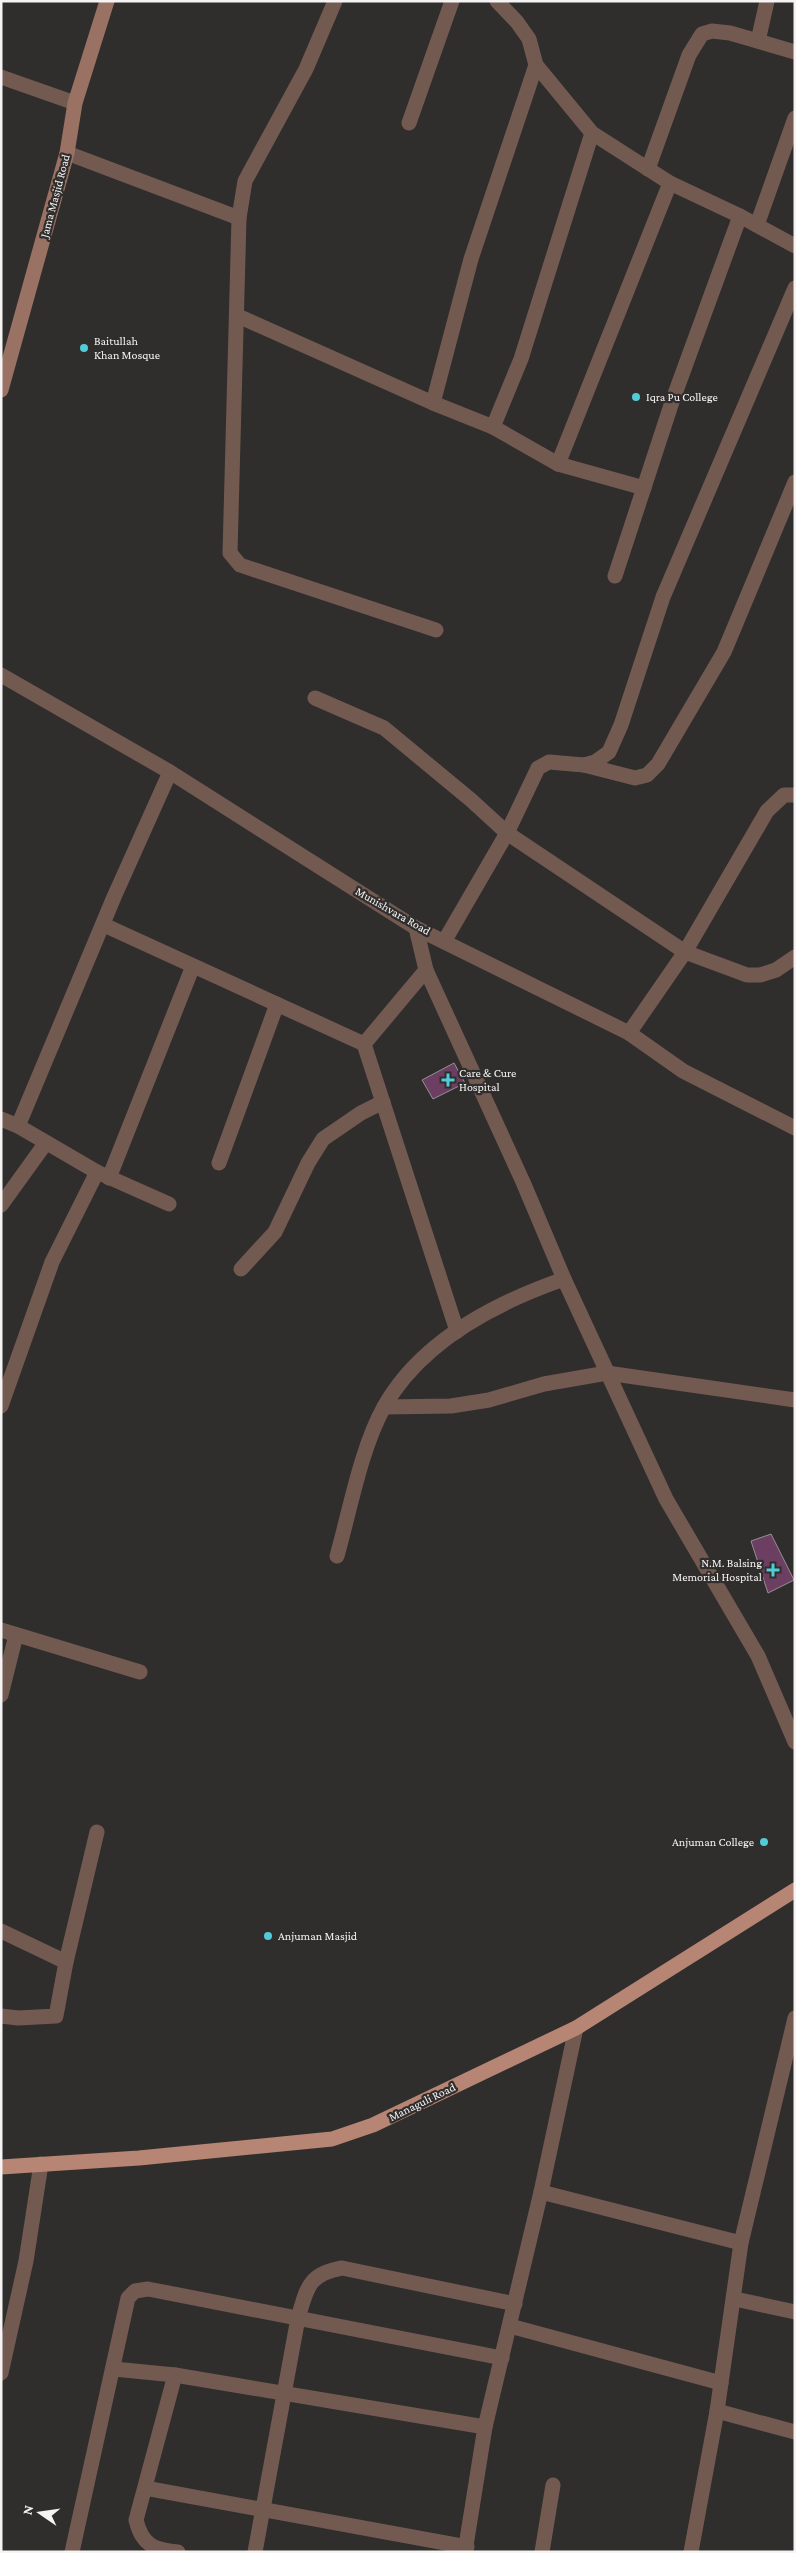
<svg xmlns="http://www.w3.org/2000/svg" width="796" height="2553" font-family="'Crimson Pro',serif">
  <rect width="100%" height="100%" fill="#302d2d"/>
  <g fill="#6c3f62" stroke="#949193">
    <path d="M 454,1063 L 465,1083 L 433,1099 L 422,1080 Z"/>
    <path d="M 771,1534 L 794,1580 L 768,1593 L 751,1541 Z"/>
  </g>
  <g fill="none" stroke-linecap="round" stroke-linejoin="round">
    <g stroke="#735a51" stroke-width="15">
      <path d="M 335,1 L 306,69 L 245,181 L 239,218 L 230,553 L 240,565 L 436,630"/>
      <path d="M 497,1 L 517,22 L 529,39 L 536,65 L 592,133 L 670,183 L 740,216 L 795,246"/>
      <path d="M 758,41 L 767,1"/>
      <path d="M 1,77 L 75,103"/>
      <path d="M 409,123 L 452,1"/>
      <path d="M 67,153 L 239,218"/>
      <path d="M 648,169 L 689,55 L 702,34 L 712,31 L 730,33 L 795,52"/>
      <path d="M 757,225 L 795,118"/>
      <path d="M 238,316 L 433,403 L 493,427 L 558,464 L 644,488"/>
      <path d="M 433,403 L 471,259 L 536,65"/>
      <path d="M 493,427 L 521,359 L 592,133"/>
      <path d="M 558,464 L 670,183"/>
      <path d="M 615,576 L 672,402 L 740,216"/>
      <path d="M 1,675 L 170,772 L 416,928 L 629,1033 L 683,1071 L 795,1128"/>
      <path d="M 315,698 L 384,728 L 471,800 L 507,833 L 685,952 L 747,975 L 760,975 L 776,970 L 795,957"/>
      <path d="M 584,765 L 635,778 L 647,775 L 658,764 L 724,652 L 795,482"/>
      <path d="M 104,925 L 364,1044 L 426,970"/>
      <path d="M 416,928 L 426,970 L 523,1182 L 564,1279 L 666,1499 L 758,1656 L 795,1742"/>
      <path d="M 445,940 L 507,833 L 538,768 L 549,762 L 584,765 L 595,762 L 609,752 L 621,725 L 663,597 L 795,288"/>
      <path d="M 629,1033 L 685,952 L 767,811 L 784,795 L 795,795"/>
      <path d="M 364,1044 L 457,1331"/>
      <path d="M 1,1119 L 18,1126 L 97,1172 L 169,1204"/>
      <path d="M 18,1126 L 114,897 L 170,772"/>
      <path d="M 219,1163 L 277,1004"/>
      <path d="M 109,1178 L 193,966"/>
      <path d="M 1,1205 L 45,1144"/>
      <path d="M 241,1269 L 275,1232 L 308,1163 L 323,1139 L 361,1113 L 383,1102"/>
      <path d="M 1,1406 L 52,1262 L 97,1172"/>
      <path d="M 384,1407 L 451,1406 L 489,1400 L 544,1384 L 607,1373 L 795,1400"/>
      <path d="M 337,1556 C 350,1510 361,1448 384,1407 C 421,1341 495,1303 564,1279"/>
      <path d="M 1,1630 L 140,1672"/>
      <path d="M 1,1695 L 16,1635"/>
      <path d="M 1,1931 L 66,1962"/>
      <path d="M 1,2016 L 18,2018 L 56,2016 L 66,1962 L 97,1832"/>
      <path d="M 541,2192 L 741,2243"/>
      <path d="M 735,2299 L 795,2312"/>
      <path d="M 510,2326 L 721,2383"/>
      <path d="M 114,2369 L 175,2375 L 485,2427"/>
      <path d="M 1,2373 L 26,2261 L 41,2164"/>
      <path d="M 175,2375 L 136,2520 C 142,2545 154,2550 178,2552"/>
      <path d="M 717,2411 L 795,2432"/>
      <path d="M 145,2488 L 467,2547"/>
      <path d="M 72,2552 L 128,2298 L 135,2291 L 148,2289 L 502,2358"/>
      <path d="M 255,2552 L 298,2318 C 307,2288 308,2274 342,2268 L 515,2304"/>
      <path d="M 465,2552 L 485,2427 L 541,2192 L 576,2028"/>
      <path d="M 542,2552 L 553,2485"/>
      <path d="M 691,2552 L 717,2411 L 741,2243 L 795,2018"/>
    </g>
    <path stroke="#9a7264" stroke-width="15" d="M 1,390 L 67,153 L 75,103 L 107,1"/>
    <path stroke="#b78573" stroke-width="15" d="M 1,2167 L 139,2158 L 332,2139 L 373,2125 L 576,2028 L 795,1890"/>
  </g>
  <g fill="#52cbd9" stroke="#302d2d" stroke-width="2">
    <circle cx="84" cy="348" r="5"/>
    <circle cx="636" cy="397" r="5"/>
    <path d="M445.5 1072.5h5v5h5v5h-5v5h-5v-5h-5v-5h5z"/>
    <path d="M770.5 1562.5h5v5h5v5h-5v5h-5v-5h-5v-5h5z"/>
    <circle cx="764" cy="1842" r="5"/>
    <circle cx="268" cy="1936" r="5"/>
  </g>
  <g text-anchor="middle" stroke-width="4.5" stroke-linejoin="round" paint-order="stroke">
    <g font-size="12" fill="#f5f3f3" stroke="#302d2d">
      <text transform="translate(55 196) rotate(-75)" y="4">Jama Masjid Road</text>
      <text transform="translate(393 911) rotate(30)" y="4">Munishvara Road</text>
      <text transform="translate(422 2102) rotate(-26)" y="4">Managuli Road</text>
    </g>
    <g font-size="12" fill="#f5f3f3" stroke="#302d2d" text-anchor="start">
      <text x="94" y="345">Baitullah<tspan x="94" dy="14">Khan Mosque</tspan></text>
      <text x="646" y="401">Iqra Pu College</text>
      <text x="459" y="1077">Care &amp; Cure<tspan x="459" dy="14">Hospital</tspan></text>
      <text x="762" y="1567" text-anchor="end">N.M. Balsing<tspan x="762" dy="14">Memorial Hospital</tspan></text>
      <text x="754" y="1846" text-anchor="end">Anjuman College</text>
      <text x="278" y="1940">Anjuman Masjid</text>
    </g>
  </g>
  <rect width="796" height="2553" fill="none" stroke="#f5f3f3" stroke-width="5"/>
  <g transform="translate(40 2513) rotate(283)" stroke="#302d2d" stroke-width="4" paint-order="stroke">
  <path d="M0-4L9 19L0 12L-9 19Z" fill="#f5f3f3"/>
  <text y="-8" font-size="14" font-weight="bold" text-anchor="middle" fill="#f5f3f3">N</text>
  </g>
</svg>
